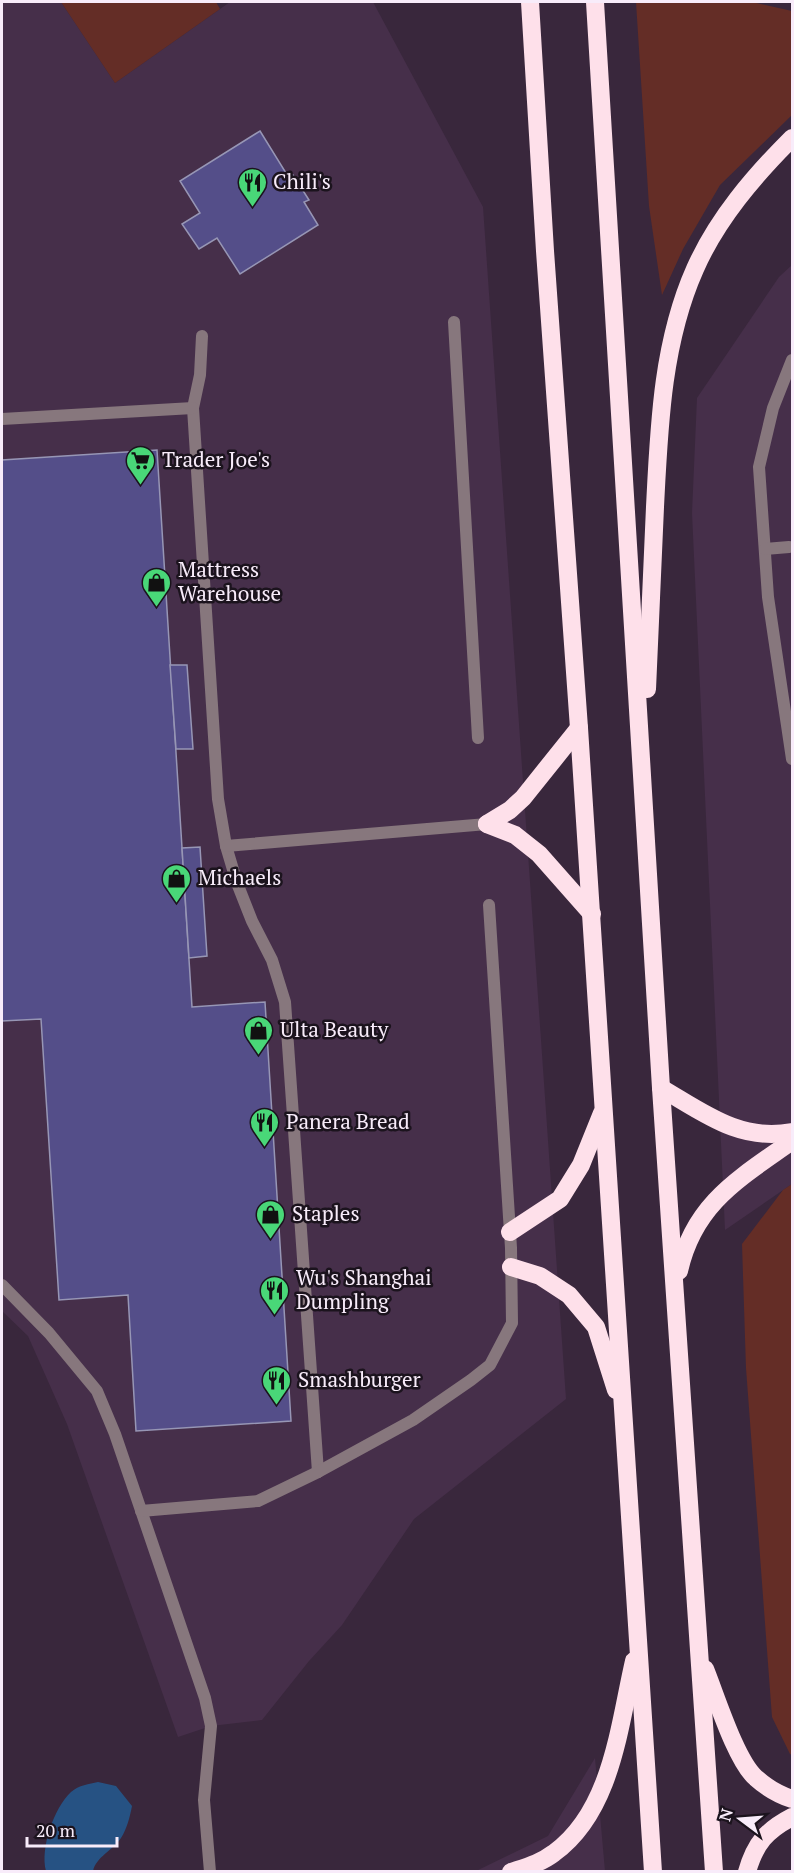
<svg xmlns="http://www.w3.org/2000/svg" width="794" height="1873" font-family="'PT Serif',serif">
  <rect width="100%" height="100%" fill="#39273c"/>
  <g fill="#462f4a">
    <path d="M 2,2 L 61,2 L 115,83 L 230,2 L 373,2 L 483,207 L 566,1399 L 414,1519 L 342,1625 L 309,1661 L 262,1720 L 211,1726 L 178,1737 L 67,1424 L 28,1336 L 2,1311 Z"/>
    <path d="M 792,265 L 792,1184 L 725,1230 L 692,513 L 697,398 L 779,277 Z"/>
    <path d="M 595,1758 L 605,1871 L 474,1872 L 548,1836 Z"/>
  </g>
  <g fill="#642d26">
    <path d="M 61,2 L 216,2 L 220,9 L 115,83 Z"/>
    <path d="M 636,2 L 752,2 L 792,11 L 792,115 L 720,185 L 683,249 L 662,295 L 649,206 Z"/>
    <path d="M 792,1184 L 792,1755 L 790,1754 L 772,1717 L 746,1368 L 742,1244 L 783,1190 Z"/>
  </g>
  <path fill="#265283" d="M 98,1782 L 116,1786 L 132,1806 C 130,1816 127,1829 121,1838 C 113,1850 96,1857 93,1871 L 46,1871 C 40,1848 54,1808 71,1792 C 79,1785 89,1784 98,1782 Z"/>
  <g fill="#544e89" stroke="#9796b5" stroke-width="1.5">
    <path d="M 260,131 L 289,178 L 293,175 L 309,200 L 304,202 L 318,225 L 240,274 L 217,238 L 199,249 L 182,224 L 200,213 L 180,181 Z"/>
    <path d="M 157,450 L 192,1007 L 265,1002 L 291,1421 L 136,1431 L 128,1295 L 59,1300 L 41,1019 L 2,1021 L 2,460 Z"/>
    <path d="M 170,665 L 187,665 L 193,749 L 176,749 Z"/>
    <path d="M 200,847 L 207,956 L 189,958 L 182,848 Z"/>
  </g>
  <g fill="none" stroke-linecap="round" stroke-linejoin="round">
    <g stroke="#87777d" stroke-width="12">
      <path d="M 454,322 L 478,738"/>
      <path d="M 202,336 L 200,375 L 193,408 L 218,799 L 226,846 L 237,883 L 252,921 L 272,960 L 285,1002 L 318,1472"/>
      <path d="M 792,360 L 773,408 L 759,467 L 768,597 L 792,759"/>
      <path d="M 2,419 L 193,408"/>
      <path d="M 765,549 L 789,547"/>
      <path d="M 226,846 L 487,824"/>
      <path d="M 2,1285 L 49,1333 L 97,1391 L 115,1434 L 205,1698 L 211,1726 L 204,1800 L 210,1872"/>
      <path d="M 141,1511 L 258,1501 L 318,1472 L 413,1420 L 471,1380 L 490,1365 L 512,1323 L 511,1248 L 489,905"/>
    </g>
    <g stroke="#fee0ea" stroke-width="18">
      <path d="M 530,2 L 545,251 L 579,728 L 653,1872"/>
      <path d="M 595,2 L 661,1088 L 714,1872"/>
      <path d="M 647,689 C 650,628 652,568 655,507 C 659,427 662,343 695,269 C 717,219 754,176 792,138"/>
      <path d="M 487,824 L 515,835 L 539,854 L 592,914"/>
      <path d="M 487,824 L 510,810 L 523,798 L 579,728"/>
      <path d="M 661,1088 C 704,1113 740,1142 792,1132"/>
      <path d="M 510,1232 L 560,1199 L 581,1165 L 602,1113"/>
      <path d="M 511,1267 L 540,1276 L 569,1295 L 596,1327 L 616,1390"/>
      <path d="M 679,1271 C 694,1203 740,1178 792,1141"/>
      <path d="M 705,1669 C 716,1696 736,1761 756,1778 C 766,1787 780,1795 792,1799"/>
      <path d="M 511,1872 C 526,1867 541,1863 554,1853 C 612,1811 619,1726 634,1661"/>
      <path d="M 747,1872 C 755,1843 767,1830 792,1817"/>
    </g>
  </g>
  <defs>
    <symbol id="restaurant-pin" viewBox="-11 -11 22 30"><path d="M0 17L-7.5 6A9.5 9.5 0 1 1 7.5 6Z" fill="#49d778" stroke="#1b131d"/><path d="M-5-6h1v4h1v-4h1v4h1v-4h1v5L-1.5 .5V6h-2V.5L-5-1ZM5-6V6H3V1.5H1.5Q1.5-4 5-6Z" fill="#111"/></symbol>
    <symbol id="supermarket-pin" viewBox="-11 -11 22 30"><path d="M0 17L-7.5 6A9.5 9.5 0 1 1 7.5 6Z" fill="#49d778" stroke="#1b131d"/><path d="M-6-5.5h2.5l.6 2H6L4.5 2H-2.5L-4.4-4H-6ZM-1.5 3.2a1.3 1.3 0 1 0 .1 0ZM3 3.2a1.3 1.3 0 1 0 .1 0Z" fill="#111"/></symbol>
    <symbol id="shop-pin" viewBox="-11 -11 22 30"><path d="M0 17L-7.5 6A9.5 9.5 0 1 1 7.5 6Z" fill="#49d778" stroke="#1b131d"/><path d="M-5-2.5h2.3a2.7 3.5 0 0 1 5.4 0H5L5.5 6h-11ZM-1.5-2.5h3a1.5 2.3 0 0 0-3 0Z" fill="#111"/></symbol>
  </defs>
  <g fill-rule="evenodd">
    <use href="#restaurant-pin" x="236" y="166" width="33" height="45"/>
    <use href="#supermarket-pin" x="124" y="444" width="33" height="45"/>
    <use href="#shop-pin" x="140" y="566" width="33" height="45"/>
    <use href="#shop-pin" x="160" y="862" width="33" height="45"/>
    <use href="#shop-pin" x="242" y="1014" width="33" height="45"/>
    <use href="#restaurant-pin" x="248" y="1106" width="33" height="45"/>
    <use href="#shop-pin" x="254" y="1198" width="33" height="45"/>
    <use href="#restaurant-pin" x="258" y="1274" width="33" height="45"/>
    <use href="#restaurant-pin" x="260" y="1364" width="33" height="45"/>
  </g>
  <g text-anchor="middle" stroke-width="5" stroke-linejoin="round" paint-order="stroke">
    <g font-size="21" fill="#f8ecfa" stroke="#1b131d" text-anchor="start">
      <text x="273" y="189">Chili's</text>
      <text x="162" y="467">Trader Joe's</text>
      <text x="178" y="577">Mattress<tspan x="178" dy="24">Warehouse</tspan></text>
      <text x="198" y="885">Michaels</text>
      <text x="280" y="1037">Ulta Beauty</text>
      <text x="286" y="1129">Panera Bread</text>
      <text x="292" y="1221">Staples</text>
      <text x="296" y="1285">Wu's Shanghai<tspan x="296" dy="24">Dumpling</tspan></text>
      <text x="298" y="1387">Smashburger</text>
    </g>
  </g>
  <rect width="794" height="1873" fill="none" stroke="#f8ecfa" stroke-width="6"/>
  <g transform="translate(740 1819) rotate(286)" stroke="#1b131d" stroke-width="4.5" paint-order="stroke">
  <path d="M0-4.5L10 22L0 15L-10 22Z" fill="#f8ecfa"/>
  <text y="-9" font-size="16" font-weight="bold" text-anchor="middle" fill="#f8ecfa">N</text>
  </g>
  <path d="M27 1837v9h90v-9" fill="none" stroke="#f8ecfa" stroke-width="3"/>
  <text x="36" y="1837" font-size="18" fill="#f8ecfa" stroke="#1b131d" stroke-width="4.5" paint-order="stroke">20 m</text>
</svg>
